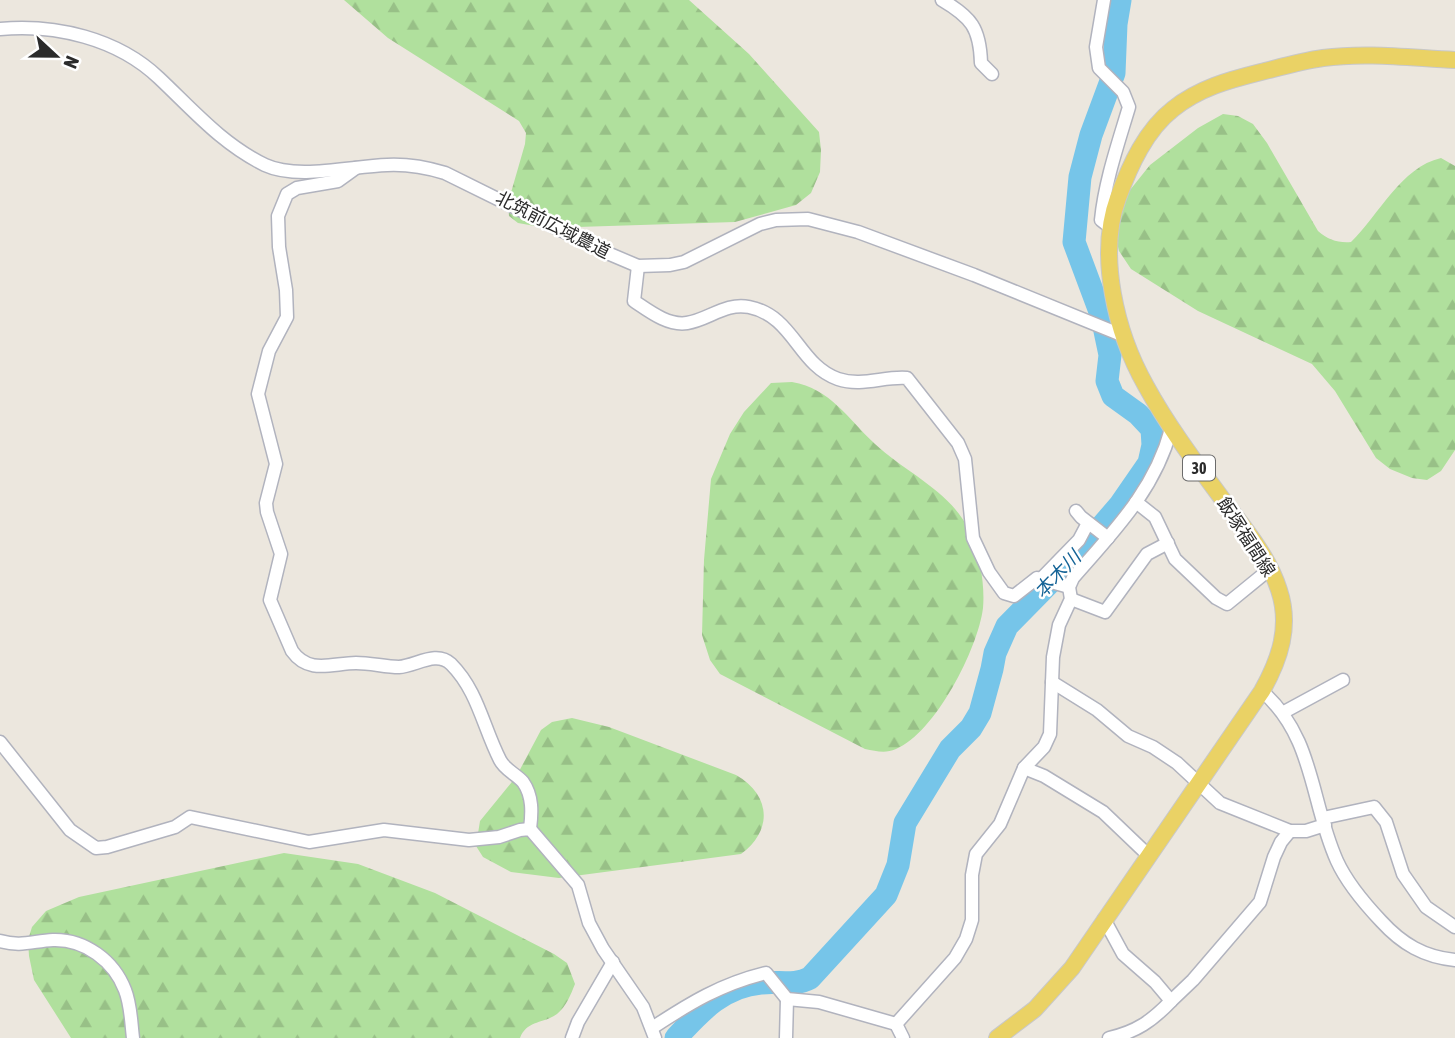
<svg xmlns="http://www.w3.org/2000/svg" width="1455" height="1038" font-family="'Asap Condensed','Noto Sans JP',sans-serif">
  <defs>
    <pattern id="forest-firs" width="22" height="20" patternUnits="userSpaceOnUse" patternTransform="scale(1.75)"><rect width="22" height="20" fill="#b0e09d"/><path d="M5 1l3.5 6h-7zM16 11l3.5 6h-7z" fill="#98c087"/></pattern>
  </defs>
  <rect width="100%" height="100%" fill="#ece7de"/>
  <g fill="url(#forest-firs)">
    <path d="M 344,0 L 689,0 L 749,54 L 819,132 L 821,150 L 820,172 L 811,193 L 796,205 L 735,222 L 546,228 L 518,223 L 509,216 L 508,203 L 525,144 L 526,133 L 519,121 L 388,38 Z"/>
    <path d="M 1223,114 L 1238,116 L 1253,124 L 1267,143 L 1318,231 C 1328,240 1338,243 1351,242 C 1379,215 1401,167 1441,158 L 1455,166 L 1455,450 L 1441,471 L 1427,480 L 1412,478 L 1390,469 L 1376,458 L 1335,391 L 1312,364 L 1198,311 L 1131,269 L 1119,251 L 1112,222 L 1118,205 L 1150,165 L 1198,128 Z"/>
    <path d="M 792,382 C 831,389 847,418 875,444 C 907,474 952,491 971,534 C 980,556 985,585 983,608 C 978,649 935,733 896,749 C 885,754 876,751 865,749 L 720,674 L 710,660 L 702,635 L 704,560 L 711,479 L 730,434 L 744,412 L 771,383 Z"/>
    <path d="M 572,718 L 609,727 L 736,775 C 770,794 774,830 741,854 L 559,878 L 511,872 L 483,857 L 476,846 L 480,821 L 516,777 L 541,730 L 552,722 Z"/>
    <path d="M 284,853 L 358,864 L 435,893 L 554,954 L 567,963 L 575,984 C 571,994 566,1007 557,1014 C 543,1024 527,1020 520,1038 L 71,1038 L 34,980 L 29,956 L 28,940 L 32,927 L 46,911 L 79,897 Z"/>
  </g>
  <g fill="none" stroke-linecap="round" stroke-linejoin="round">
    <path stroke="#76c5e9" stroke-width="23" d="M 676,1038 C 700,1012 723,986 761,983 C 778,981 795,986 810,978 L 886,895 L 898,865 L 905,823 L 950,749 L 971,728 L 980,713 L 992,669 L 995,653 L 1007,626 L 1076,556 L 1120,505 L 1149,463 L 1153,445 L 1152,429 L 1138,414 L 1113,396 L 1107,381 L 1110,355 L 1102,317 L 1074,242 L 1080,177 L 1091,135 L 1114,73 L 1116,24 L 1120,0"/>
    <defs>
      <g id="minor">
        <path d="M 942,0 C 971,17 980,28 981,63 L 992,74"/>
        <path d="M 1104,0 L 1096,47 L 1099,68 L 1123,92 L 1129,107 C 1118,144 1105,181 1101,220 L 1110,227"/>
        <path d="M 0,29 C 55,24 117,38 159,78 C 193,110 222,144 265,165 C 297,180 352,166 387,165 C 407,164 425,167 445,173 L 605,252 L 638,266 L 670,265 L 684,262 L 760,224 L 776,220 L 808,219 L 858,232 L 974,275 L 1124,336"/>
        <path d="M 356,168 L 338,181 L 297,188 L 287,194 L 278,216 L 279,247 L 286,290 L 287,317 L 269,351 L 258,394 L 276,464 L 266,503 L 267,512 L 281,554 L 270,600 L 292,651 C 309,675 333,663 356,663 C 371,663 385,667 399,667 C 416,666 436,650 451,664 C 478,691 483,727 500,760 C 505,770 516,774 523,782 C 533,796 532,813 530,829"/>
        <path d="M 638,266 L 634,301 C 649,311 668,326 687,323 C 708,320 726,302 749,307 C 794,316 798,365 838,379 C 862,387 884,376 907,378 L 958,443 L 965,459 L 973,538 L 989,572 L 1004,593 L 1014,596 L 1037,578 L 1069,587"/>
        <path d="M 1136,502 L 1155,517 L 1175,559 L 1216,598 L 1227,604 L 1270,569"/>
        <path d="M 1076,511 L 1081,517 L 1108,538"/>
        <path d="M 1042,578 L 1079,540 L 1088,523"/>
        <path d="M 1071,599 L 1105,612 L 1147,554 L 1168,543"/>
        <path d="M 1052,682 L 1097,710 L 1128,736 L 1153,747 L 1177,763 L 1220,803 L 1290,831 L 1306,831 L 1325,825"/>
        <path d="M 1262,691 C 1315,738 1310,801 1337,861 C 1347,883 1364,903 1381,921 C 1402,944 1424,957 1455,960"/>
        <path d="M 1284,712 L 1343,680"/>
        <path d="M 0,742 L 70,830 L 96,848 L 107,847 L 175,827 L 190,817 L 309,842 L 384,830 L 469,840 L 499,837 L 520,830 L 530,829 L 578,885 L 589,923 L 603,949 L 643,1007 L 655,1038"/>
        <path d="M 1024,768 L 1044,776 L 1103,812 L 1148,855"/>
        <path d="M 1323,818 L 1374,807 L 1386,822 L 1403,874 L 1426,907 L 1455,927"/>
        <path d="M 1104,919 L 1123,954 L 1155,982 L 1171,1001 C 1152,1021 1136,1032 1109,1038"/>
        <path d="M 0,941 C 21,947 33,941 53,940 C 85,939 114,961 125,990 C 131,1005 131,1022 133,1038"/>
        <path d="M 1171,1001 L 1193,980 L 1260,902 L 1274,857 L 1281,842 L 1290,831"/>
        <path d="M 652,1028 C 690,1003 721,984 766,973 L 787,999 L 819,1002 L 896,1024"/>
        <path d="M 572,1038 L 578,1022 L 613,962"/>
        <path d="M 786,1038 L 787,999"/>
        <path d="M 903,1038 L 896,1024 L 955,958 L 966,939 L 972,920 L 972,875 L 976,854 L 1000,824 L 1024,768 L 1044,747 L 1050,734 L 1053,657 L 1059,625 L 1071,599 L 1069,587 L 1073,578 C 1113,532 1155,490 1171,429"/>
      </g>
      <path id="major" d="M 997,1038 L 1035,1009 L 1072,968 L 1262,691 C 1280,659 1291,626 1279,590 C 1269,558 1246,530 1226,504 C 1198,466 1169,428 1146,386 C 1116,333 1097,255 1118,198 C 1130,165 1146,130 1173,109 C 1199,88 1229,80 1261,72 C 1281,67 1302,61 1323,58 C 1366,52 1412,58 1455,60"/>
    </defs>
    <use href="#minor" stroke="#b1b3be" stroke-width="15"/>
    <use href="#major" stroke="#c8c8c8" stroke-width="18"/>
    <use href="#minor" stroke="#fff" stroke-width="12"/>
    <use href="#major" stroke="#ead265" stroke-width="16"/>
  </g>
  <g text-anchor="middle" stroke-width="5" stroke-linejoin="round" paint-order="stroke">
    <rect fill="#fff" stroke="#6b6b6b" stroke-width="2" x="1183" y="455.5" width="32" height="25" rx="5"/>
    <g font-size="16" font-weight="bold" fill="#2b2b2b">
      <text x="1199" y="474">30</text>
    </g>
    <g font-size="18" fill="#2b2b2b" stroke="#fff">
      <text transform="translate(553 225) rotate(27)" y="6">北筑前広域農道</text>
      <text transform="translate(1246 537) rotate(57)" y="6">飯塚福間線</text>
    </g>
    <g font-size="19" font-style="italic" fill="#146396" stroke="#fff">
      <text transform="translate(1057 574) rotate(-46)" y="7">本木川</text>
    </g>
  </g>
  <g transform="translate(56 56) rotate(112)" stroke="#ffffff" stroke-width="5" paint-order="stroke">
  <path d="M0-5L12 26L0 18L-12 26Z" fill="#2b2b2b"/>
  <text y="-10" font-size="19" font-weight="bold" text-anchor="middle" fill="#2b2b2b">N</text>
  </g>
</svg>
